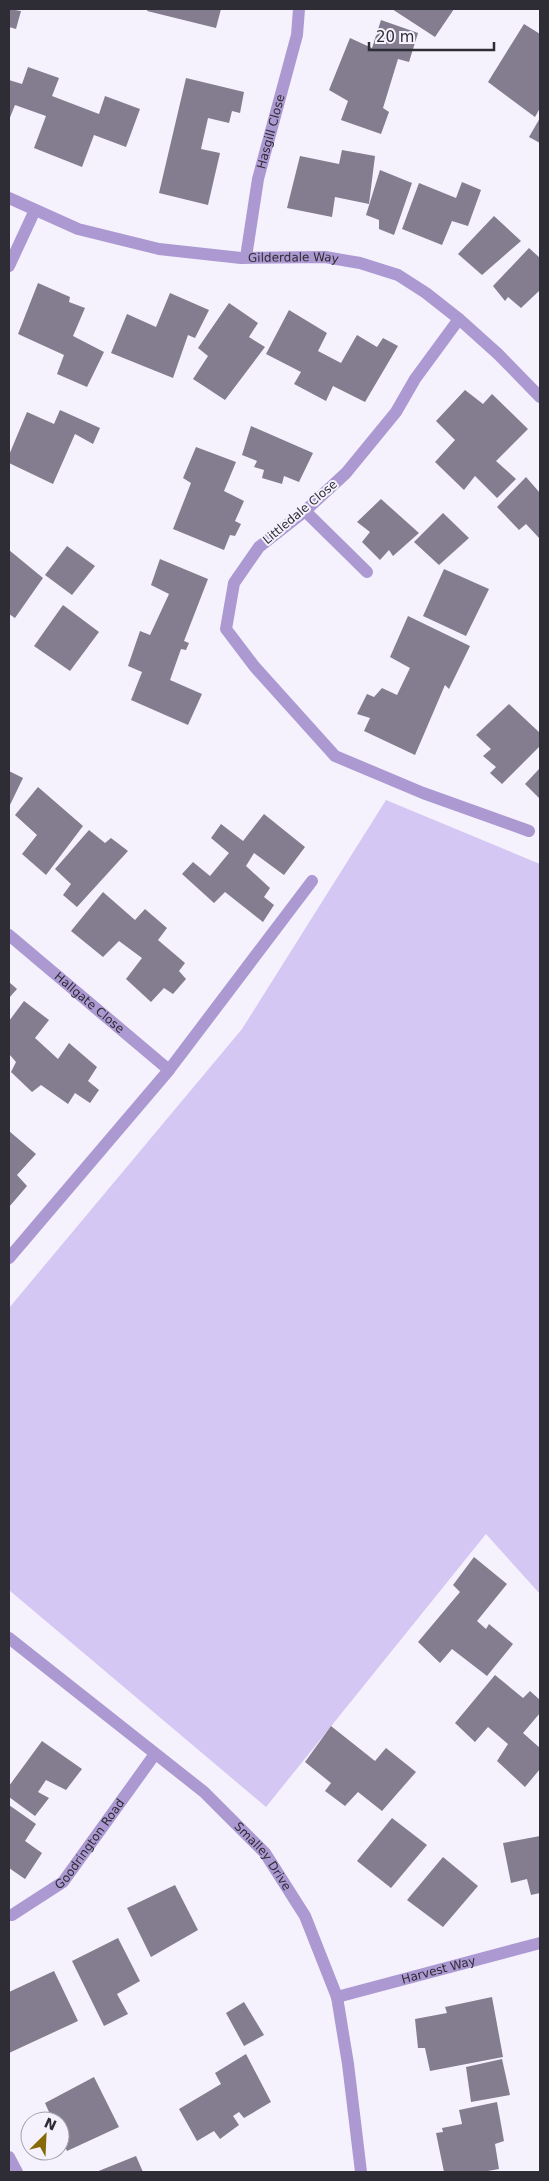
<svg xmlns="http://www.w3.org/2000/svg" width="549" height="2181" font-family="'DejaVu Sans',sans-serif">
  <rect width="100%" height="100%" fill="#f5f2fe"/>
  <path fill="#d5c7f4" d="M 386,800 L 540,864 L 540,1594 L 486,1534 L 266,1807 L 9,1590 L 9,1308 L 242,1029 Z"/>
  <g fill="#837d8f">
    <path d="M 9,9 L 21,11 L 16,29 L 9,27 Z"/>
    <path d="M 148,9 L 221,9 L 216,28 L 147,11 Z"/>
    <path d="M 392,9 L 454,9 L 435,37 Z"/>
    <path d="M 381,20 L 418,33 L 409,62 L 398,59 L 383,108 L 389,112 L 381,134 L 341,120 L 348,101 L 329,90 L 350,38 L 372,48 Z"/>
    <path d="M 524,24 L 540,34 L 540,108 L 535,117 L 488,82 Z"/>
    <path d="M 28,67 L 59,78 L 52,96 L 99,114 L 105,96 L 140,109 L 126,147 L 94,135 L 82,167 L 34,148 L 46,116 L 15,105 L 9,120 L 9,80 L 22,84 Z"/>
    <path d="M 186,78 L 244,92 L 240,113 L 232,111 L 229,123 L 208,118 L 201,149 L 220,153 L 208,205 L 159,193 Z"/>
    <path d="M 540,118 L 540,143 L 529,137 Z"/>
    <path d="M 342,150 L 375,156 L 369,204 L 335,197 L 332,217 L 287,208 L 300,156 L 339,164 Z"/>
    <path d="M 380,170 L 412,183 L 394,235 L 379,229 L 379,220 L 366,215 Z"/>
    <path d="M 462,182 L 481,190 L 468,226 L 452,221 L 442,245 L 402,229 L 419,183 L 456,198 Z"/>
    <path d="M 494,216 L 521,241 L 482,275 L 458,254 Z"/>
    <path d="M 529,248 L 540,258 L 540,292 L 539,291 L 521,308 L 508,297 L 505,301 L 493,286 Z"/>
    <path d="M 38,283 L 70,297 L 69,302 L 85,308 L 73,336 L 104,352 L 87,387 L 57,374 L 64,355 L 18,334 Z"/>
    <path d="M 170,293 L 209,310 L 195,338 L 188,335 L 173,378 L 111,353 L 127,314 L 156,327 Z"/>
    <path d="M 229,303 L 258,323 L 249,337 L 265,347 L 225,400 L 193,379 L 208,356 L 198,348 Z"/>
    <path d="M 289,310 L 327,333 L 318,351 L 341,363 L 357,335 L 377,347 L 383,338 L 398,346 L 365,402 L 333,386 L 326,401 L 294,384 L 301,372 L 266,354 Z"/>
    <path d="M 465,390 L 483,404 L 492,394 L 528,429 L 496,461 L 516,479 L 497,498 L 475,476 L 464,490 L 435,462 L 455,440 L 436,421 Z"/>
    <path d="M 60,410 L 100,428 L 93,444 L 75,434 L 53,484 L 9,463 L 9,455 L 27,412 L 54,424 Z"/>
    <path d="M 251,426 L 313,453 L 299,482 L 284,476 L 282,484 L 262,478 L 264,470 L 254,467 L 257,461 L 242,455 Z"/>
    <path d="M 196,447 L 236,462 L 224,491 L 244,501 L 235,521 L 241,524 L 235,536 L 230,535 L 224,550 L 173,529 L 191,483 L 183,478 Z"/>
    <path d="M 526,477 L 540,493 L 540,539 L 526,524 L 519,530 L 497,507 Z"/>
    <path d="M 381,499 L 419,533 L 393,556 L 389,550 L 380,560 L 362,542 L 370,532 L 357,522 Z"/>
    <path d="M 443,513 L 469,538 L 439,565 L 414,542 Z"/>
    <path d="M 67,546 L 95,566 L 72,595 L 45,575 Z"/>
    <path d="M 9,550 L 43,578 L 15,618 L 9,614 Z"/>
    <path d="M 160,559 L 208,579 L 184,641 L 189,643 L 186,650 L 181,649 L 170,680 L 202,694 L 188,725 L 131,700 L 142,672 L 128,666 L 140,631 L 150,635 L 169,594 L 151,585 Z"/>
    <path d="M 444,569 L 489,589 L 466,636 L 423,616 Z"/>
    <path d="M 63,605 L 99,632 L 70,671 L 34,646 Z"/>
    <path d="M 408,616 L 470,646 L 449,689 L 445,685 L 415,755 L 364,731 L 370,718 L 357,714 L 367,694 L 374,697 L 382,688 L 397,695 L 410,668 L 390,657 Z"/>
    <path d="M 509,704 L 540,733 L 540,746 L 502,784 L 490,773 L 496,767 L 483,756 L 491,749 L 476,735 Z"/>
    <path d="M 540,768 L 540,799 L 525,784 Z"/>
    <path d="M 9,771 L 23,778 L 9,807 Z"/>
    <path d="M 38,787 L 83,826 L 46,875 L 22,854 L 37,835 L 15,815 Z"/>
    <path d="M 264,814 L 305,847 L 284,875 L 254,853 L 246,866 L 270,888 L 264,897 L 274,905 L 263,922 L 225,892 L 214,903 L 182,874 L 193,862 L 210,876 L 229,853 L 211,838 L 221,824 L 243,841 Z"/>
    <path d="M 89,830 L 105,843 L 111,838 L 128,851 L 77,907 L 63,895 L 71,884 L 55,869 Z"/>
    <path d="M 103,892 L 135,920 L 145,909 L 167,928 L 158,940 L 185,963 L 179,971 L 186,979 L 173,994 L 164,988 L 151,1002 L 126,979 L 142,958 L 119,941 L 103,957 L 71,931 Z"/>
    <path d="M 9,982 L 17,989 L 9,998 Z"/>
    <path d="M 24,1001 L 49,1020 L 35,1038 L 58,1059 L 69,1043 L 97,1067 L 88,1081 L 99,1090 L 90,1103 L 75,1093 L 68,1104 L 41,1085 L 32,1092 L 11,1072 L 16,1062 L 9,1054 L 9,1021 Z"/>
    <path d="M 9,1131 L 36,1154 L 17,1175 L 27,1186 L 9,1207 Z"/>
    <path d="M 474,1557 L 507,1584 L 477,1621 L 486,1629 L 489,1624 L 513,1644 L 487,1676 L 452,1649 L 440,1663 L 418,1642 L 460,1592 L 453,1585 Z"/>
    <path d="M 495,1675 L 523,1698 L 530,1691 L 540,1700 L 540,1713 L 523,1733 L 540,1748 L 540,1769 L 525,1787 L 497,1761 L 508,1744 L 488,1727 L 475,1742 L 455,1723 Z"/>
    <path d="M 331,1726 L 375,1761 L 386,1748 L 416,1772 L 382,1811 L 358,1792 L 345,1806 L 325,1791 L 331,1783 L 305,1762 Z"/>
    <path d="M 42,1741 L 82,1769 L 66,1790 L 46,1780 L 38,1792 L 49,1798 L 35,1816 L 9,1797 L 9,1786 Z"/>
    <path d="M 9,1805 L 36,1824 L 25,1841 L 42,1853 L 25,1879 L 9,1868 Z"/>
    <path d="M 392,1818 L 427,1845 L 391,1888 L 357,1861 Z"/>
    <path d="M 540,1836 L 540,1893 L 531,1895 L 527,1879 L 511,1883 L 503,1843 Z"/>
    <path d="M 443,1857 L 478,1886 L 443,1927 L 407,1900 Z"/>
    <path d="M 175,1885 L 198,1930 L 151,1957 L 127,1908 Z"/>
    <path d="M 118,1938 L 140,1981 L 117,1994 L 128,2014 L 104,2026 L 72,1961 Z"/>
    <path d="M 54,1971 L 78,2021 L 9,2053 L 9,1992 Z"/>
    <path d="M 492,1997 L 503,2057 L 430,2071 L 425,2048 L 418,2048 L 415,2019 L 447,2013 L 445,2007 Z"/>
    <path d="M 244,2002 L 264,2035 L 244,2046 L 226,2013 Z"/>
    <path d="M 246,2054 L 271,2102 L 244,2118 L 239,2112 L 233,2116 L 239,2125 L 220,2139 L 214,2131 L 197,2141 L 179,2109 L 221,2084 L 215,2073 Z"/>
    <path d="M 502,2059 L 510,2095 L 471,2102 L 466,2067 Z"/>
    <path d="M 94,2077 L 119,2127 L 67,2151 L 60,2136 L 60,2121 L 53,2121 L 45,2103 Z"/>
    <path d="M 497,2102 L 504,2141 L 495,2144 L 499,2169 L 482,2172 L 444,2172 L 436,2133 L 443,2132 L 442,2128 L 462,2124 L 459,2110 Z"/>
    <path d="M 136,2156 L 143,2172 L 96,2172 Z"/>
  </g>
  <g fill="none" stroke-linecap="round" stroke-linejoin="round">
    <g stroke="#ac99d2" stroke-width="12">
      <path id="s1" d="M 9,198 L 78,229 L 159,249 L 241,258 L 325,257 L 360,263 L 398,275 L 426,293 L 459,319 L 498,354 L 540,397"/>
      <path id="s2" d="M 246,257 L 258,179 L 297,35 L 299,9"/>
      <path d="M 9,266 L 35,210"/>
      <path d="M 459,319 L 415,379 L 396,412 L 346,473 L 305,511 L 259,547 L 234,583 L 226,629 L 254,666 L 335,756 L 423,793 L 529,831"/>
      <path d="M 305,511 L 367,572"/>
      <path id="s3" d="M 9,935 L 169,1070"/>
      <path d="M 9,1258 L 169,1070 L 312,881"/>
      <path id="s4" d="M 9,1638 L 204,1792 L 265,1853 L 305,1916 L 337,1997 L 348,2064 L 361,2172"/>
      <path id="s5" d="M 9,1915 L 12,1915 L 63,1882 L 155,1754"/>
      <path id="s6" d="M 337,1997 L 540,1943"/>
      <path d="M 9,2157 L 17,2172"/>
    </g>
  </g>
  <g text-anchor="middle" stroke-width="4" stroke-linejoin="round" paint-order="stroke">
    <g font-size="12" fill="#2e2c34" stroke="#f5f2fe">
      <text dy="4" stroke="none"><textPath href="#s2" startOffset="128">Hasgill Close</textPath></text>
      <text dy="4" stroke="none"><textPath href="#s1" startOffset="294">Gilderdale Way</textPath></text>
      <text transform="translate(300 512) rotate(-40)" y="4">Littledale Close</text>
      <text dy="4" stroke="none"><textPath href="#s3" startOffset="105">Hallgate Close</textPath></text>
      <text dy="4" stroke="none"><textPath href="#s5" startOffset="110">Goodrington Road</textPath></text>
      <text dy="4" stroke="none"><textPath href="#s4" startOffset="336">Smalley Drive</textPath></text>
      <text dy="4" stroke="none"><textPath href="#s6" startOffset="105">Harvest Way</textPath></text>
    </g>
  </g>
  <rect width="549" height="2181" fill="none" stroke="#2e2c34" stroke-width="20"/>
  <g transform="translate(45 2136) rotate(24)"><circle r="24" fill="#f5f2fe" stroke="#a5a3ad"/>
  <path d="M0-4L9 19L0 12L-9 19Z" fill="#876a07"/>
  <text y="-8" font-size="14" font-weight="bold" text-anchor="middle" fill="#2e2c34">N</text>
  </g>
  <path d="M369 42v8h125v-8" fill="none" stroke="#2e2c34" stroke-width="2.5"/>
  <text x="376" y="42" font-size="15" fill="#2e2c34" stroke="#f5f2fe" stroke-width="4" paint-order="stroke">20 m</text>
</svg>
